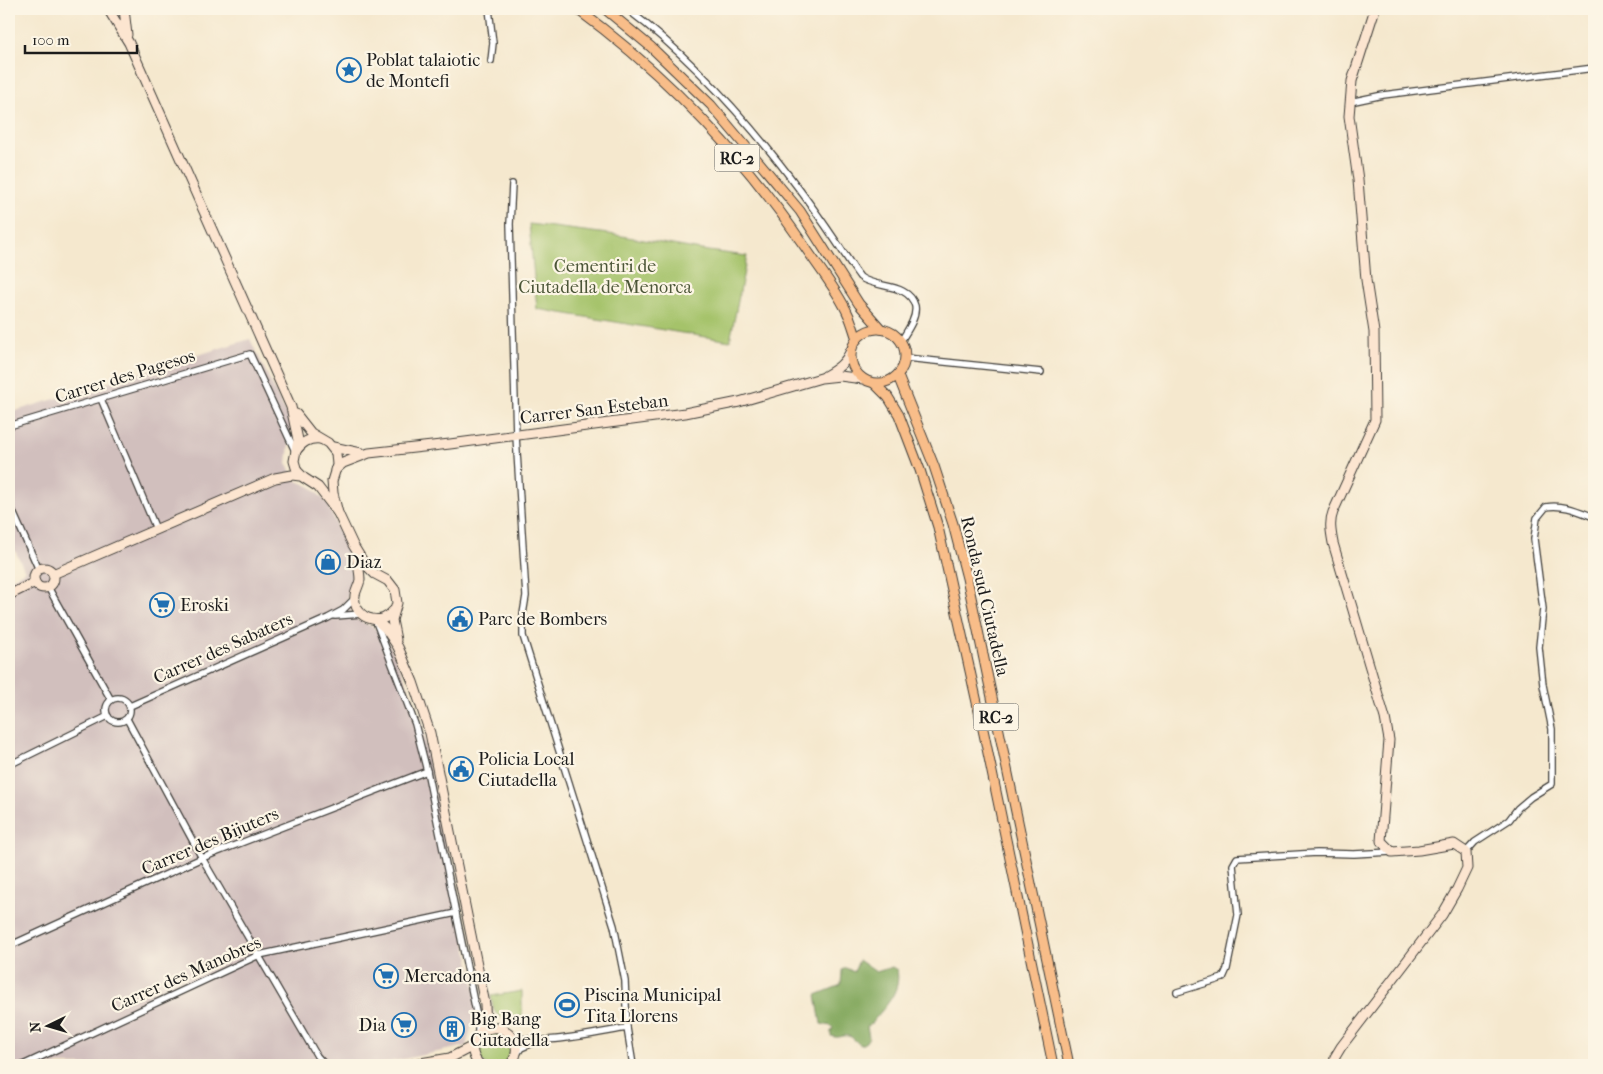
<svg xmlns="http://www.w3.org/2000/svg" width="1603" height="1074" font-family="'IM FELL French Canon',serif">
  <rect width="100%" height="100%" fill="#fcf5e5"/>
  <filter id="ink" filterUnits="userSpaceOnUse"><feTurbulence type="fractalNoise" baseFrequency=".02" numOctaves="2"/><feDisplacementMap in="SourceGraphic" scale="10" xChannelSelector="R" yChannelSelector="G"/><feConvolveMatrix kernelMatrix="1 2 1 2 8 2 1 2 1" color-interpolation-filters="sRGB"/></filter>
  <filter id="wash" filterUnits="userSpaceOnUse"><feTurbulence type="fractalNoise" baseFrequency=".0096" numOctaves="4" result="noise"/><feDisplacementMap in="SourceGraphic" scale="20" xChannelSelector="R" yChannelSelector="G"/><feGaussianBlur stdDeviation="1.12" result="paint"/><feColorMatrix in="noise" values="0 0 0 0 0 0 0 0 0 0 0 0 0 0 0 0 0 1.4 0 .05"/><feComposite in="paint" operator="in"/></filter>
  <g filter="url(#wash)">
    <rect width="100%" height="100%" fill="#f5e8ce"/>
    <path fill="#d1bfbd" d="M 250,339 L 291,424 L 287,464 L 295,480 L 311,487 L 327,503 L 354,566 L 355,576 L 347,598 L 354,618 L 384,632 L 408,686 L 422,727 L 480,1014 L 472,1026 L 466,1046 L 375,1065 L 9,1065 L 9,580 L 25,571 L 9,538 L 9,413 Z"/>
    <g fill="#a5c36b" stroke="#607044">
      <path d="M 529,224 L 616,235 L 701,250 L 747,256 L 730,341 L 537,309 Z"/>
      <path d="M 522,991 L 522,1027 L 517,1023 L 518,1020 L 513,1018 L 512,1020 C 494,1017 494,1013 491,996 Z"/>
      <circle cx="495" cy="1050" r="17"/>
    </g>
    <path fill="#84a95f" stroke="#50623e" d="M 859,960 L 876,972 L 892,967 L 897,970 C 902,993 883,1008 870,1025 L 867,1026 L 869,1037 L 866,1042 L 861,1045 C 856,1043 854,1037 848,1036 C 841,1035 840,1039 831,1036 L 831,1031 L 833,1029 L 831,1026 L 821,1024 L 816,995 L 841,985 L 842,970 L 846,968 L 854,972 Z"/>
  </g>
  <g filter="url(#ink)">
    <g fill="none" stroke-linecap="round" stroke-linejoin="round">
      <defs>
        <g id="street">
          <path d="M 489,9 L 493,43 L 491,61"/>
          <path d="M 627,9 C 717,77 790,170 851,264 C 854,269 857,273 860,277 C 875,289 909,282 915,306 C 917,318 907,331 901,341"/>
          <path d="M 1350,102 L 1383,95 L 1594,68"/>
          <path d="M 512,184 L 510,224 L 516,436 L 526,596 L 523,614 L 523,636 L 614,926 L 625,981 L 627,1028 L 633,1065"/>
          <path d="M 906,358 L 1041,372"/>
          <path d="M 101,399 L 156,529"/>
          <path d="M 9,426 L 250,354 L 295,451"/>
          <path d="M 9,503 L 39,570"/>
          <path d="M 48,587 L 111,700"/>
          <path d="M 335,616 L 362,614"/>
          <path d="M 376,622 L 415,724 L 427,771 L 478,1022 L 478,1034"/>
          <circle cx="118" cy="710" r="12"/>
          <path d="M 130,706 L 328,618 L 343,610 L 355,598"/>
          <path d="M 127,719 L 202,858 L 317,1056 L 325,1065"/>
          <path d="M 9,765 L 108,716"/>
          <path d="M 1466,852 L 1475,842 L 1509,820 L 1518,808 L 1531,797 L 1552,784 L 1552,729 L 1543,685 L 1539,647 L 1543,609 L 1534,539 L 1537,518 L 1546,507 C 1563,504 1578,511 1594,517"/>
          <path d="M 9,946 L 202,858 L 427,771"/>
          <path d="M 1177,992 L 1223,978 L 1227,969 L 1238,915 L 1233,865 L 1237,858 L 1317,853 L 1354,854 L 1392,852"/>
          <path d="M 512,1035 C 533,1048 601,1032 627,1028"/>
          <path d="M 517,1054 L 521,1048 L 538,1041"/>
          <path d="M 23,1065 L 259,955 L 456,913"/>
        </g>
        <g id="secondary">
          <path d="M 108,9 L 129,43 L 291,407 L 298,440 L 294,461 L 297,471 L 304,478 L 318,487 L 338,513"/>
          <path d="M 124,9 L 127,35"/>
          <path d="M 825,376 C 837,369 846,363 851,350"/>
          <path d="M 296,414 L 311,433 L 328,443 L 336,453 L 337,465 L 332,481 L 333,493 L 338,513 L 353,545 L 364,563 L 375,574 L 388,581 L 395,590 L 397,603 L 392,620 L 396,640"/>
          <path d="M 333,447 L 361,453"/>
          <path d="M 296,451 C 302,442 309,438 320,439"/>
          <path d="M 335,470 L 343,463 L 369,453 L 450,444 L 685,413 L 739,402 L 821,378 L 840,376 L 863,379"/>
          <path d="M 356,556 C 358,564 360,572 360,580 C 359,585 356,590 355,595 C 353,607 361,617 372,619 C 381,621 387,618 393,611"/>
          <circle cx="44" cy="578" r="10"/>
          <path d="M 53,574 L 275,478 L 292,475 L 300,476"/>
          <path d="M 9,595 L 35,582"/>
          <path d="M 376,620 L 386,629 L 398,647 L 413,682 L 430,733 L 485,1004 C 485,1012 487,1021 483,1028 C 481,1032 478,1035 476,1038 C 470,1048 473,1058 480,1065"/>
          <path d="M 481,1032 C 504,1017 528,1045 510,1065"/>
          <path d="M 409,1065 L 450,1058 L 473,1046"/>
          <path d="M 1334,1065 L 1335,1057 L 1341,1047 L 1442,915 L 1457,889 L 1467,868 L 1466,852 L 1454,844 L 1419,850 L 1392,852 L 1381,841 L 1389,740 L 1385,718 L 1333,543 C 1331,532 1329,522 1333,512 L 1375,420 L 1374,332 L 1366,280 L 1358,180 L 1349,116 L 1352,81 L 1374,12 L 1373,9"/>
        </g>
        <g id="primary">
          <path d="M 577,9 C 666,74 743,156 805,247 C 819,268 838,291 848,314 C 852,322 854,331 857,339"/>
          <path d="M 605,9 L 651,47 L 711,105 L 800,211 L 859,304 L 881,329"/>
          <circle cx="878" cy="356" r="27"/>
          <path d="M 898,376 L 934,466 L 953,524 L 967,578 L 1069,1065"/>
          <path d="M 875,384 L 888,397 L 899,415 L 920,470 L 938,527 L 984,734 L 1053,1065"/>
        </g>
      </defs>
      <use href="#street" stroke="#3d3b37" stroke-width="8"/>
      <use href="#secondary" stroke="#3d3b37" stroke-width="11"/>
      <use href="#primary" stroke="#3d3b37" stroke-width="11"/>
      <use href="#street" stroke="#fff" stroke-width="5.5"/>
      <use href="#secondary" stroke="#fce5d0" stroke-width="9"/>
      <use href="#primary" stroke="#f8bd89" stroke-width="9"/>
    </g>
  </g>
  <defs>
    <symbol id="sight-ring" viewBox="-11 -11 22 22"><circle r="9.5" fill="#fcf5e5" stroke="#1f6fb2" stroke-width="1.5"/><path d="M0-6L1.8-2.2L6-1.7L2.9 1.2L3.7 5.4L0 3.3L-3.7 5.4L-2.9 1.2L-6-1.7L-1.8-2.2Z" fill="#1f6fb2"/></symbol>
    <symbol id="shop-ring" viewBox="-11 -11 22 22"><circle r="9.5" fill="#fcf5e5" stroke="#1f6fb2" stroke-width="1.5"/><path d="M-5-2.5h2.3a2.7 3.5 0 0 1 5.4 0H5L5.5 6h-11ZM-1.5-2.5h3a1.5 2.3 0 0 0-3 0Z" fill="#1f6fb2"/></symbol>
    <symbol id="supermarket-ring" viewBox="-11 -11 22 22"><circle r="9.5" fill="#fcf5e5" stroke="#1f6fb2" stroke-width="1.5"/><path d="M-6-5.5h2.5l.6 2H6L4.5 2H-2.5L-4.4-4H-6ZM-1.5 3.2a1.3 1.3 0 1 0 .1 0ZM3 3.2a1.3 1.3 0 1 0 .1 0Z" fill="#1f6fb2"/></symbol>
    <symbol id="civic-ring" viewBox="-11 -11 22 22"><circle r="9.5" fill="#fcf5e5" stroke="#1f6fb2" stroke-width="1.5"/><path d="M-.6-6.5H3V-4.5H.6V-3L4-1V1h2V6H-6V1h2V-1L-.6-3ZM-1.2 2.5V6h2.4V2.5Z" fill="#1f6fb2"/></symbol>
    <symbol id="stadium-ring" viewBox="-11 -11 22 22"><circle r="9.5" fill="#fcf5e5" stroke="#1f6fb2" stroke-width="1.5"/><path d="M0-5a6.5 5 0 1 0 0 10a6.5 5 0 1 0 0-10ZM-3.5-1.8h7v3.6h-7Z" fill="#1f6fb2"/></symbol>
    <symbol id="building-ring" viewBox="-11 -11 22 22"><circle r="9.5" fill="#fcf5e5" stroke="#1f6fb2" stroke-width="1.5"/><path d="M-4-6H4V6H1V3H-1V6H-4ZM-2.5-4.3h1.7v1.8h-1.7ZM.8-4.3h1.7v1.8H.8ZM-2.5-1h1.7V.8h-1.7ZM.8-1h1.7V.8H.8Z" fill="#1f6fb2"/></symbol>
  </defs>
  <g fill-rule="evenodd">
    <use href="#sight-ring" x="335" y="56" width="28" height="28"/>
    <use href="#shop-ring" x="314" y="548" width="28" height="28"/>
    <use href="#supermarket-ring" x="148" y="591" width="28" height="28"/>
    <use href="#civic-ring" x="446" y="605" width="28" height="28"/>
    <use href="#civic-ring" x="447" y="755" width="28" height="28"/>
    <use href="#supermarket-ring" x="372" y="962" width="28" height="28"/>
    <use href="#stadium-ring" x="553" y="991" width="28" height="28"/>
    <use href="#supermarket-ring" x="390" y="1011" width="28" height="28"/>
    <use href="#building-ring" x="438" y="1015" width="28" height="28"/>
  </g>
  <g text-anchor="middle" stroke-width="4.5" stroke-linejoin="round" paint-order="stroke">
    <g fill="#fcf5e5" stroke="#5f5d58" stroke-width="1">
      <rect x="714.5" y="144.5" width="45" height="27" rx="4"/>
      <rect x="973.5" y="703.5" width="45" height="27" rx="4"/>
    </g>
    <g font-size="16" font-weight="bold" fill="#1c1c1c">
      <text x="737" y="164">RC-2</text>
      <text x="996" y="723">RC-2</text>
    </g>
    <g font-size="18" fill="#1c1c1c" stroke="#fcf5e5" text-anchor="start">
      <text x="366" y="66">Poblat talaiotic<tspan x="366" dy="21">de Montefi</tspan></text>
      <text x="346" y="568">Diaz</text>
      <text x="180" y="611">Eroski</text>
      <text x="478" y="625">Parc de Bombers</text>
      <text x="478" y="765">Policia Local<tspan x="478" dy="21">Ciutadella</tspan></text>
      <text x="404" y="982">Mercadona</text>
      <text x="584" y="1001">Piscina Municipal<tspan x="584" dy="21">Tita Llorens</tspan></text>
      <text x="470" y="1025">Big Bang<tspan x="470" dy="21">Ciutadella</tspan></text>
      <text x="386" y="1031" text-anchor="end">Dia</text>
    </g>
    <g font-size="18" fill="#4c5638" stroke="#fcf5e5">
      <text x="605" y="272">Cementiri de<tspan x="605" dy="21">Ciutadella de Menorca</tspan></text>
    </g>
    <g font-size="18" fill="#1c1c1c" stroke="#fcf5e5">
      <text transform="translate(125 376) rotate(-17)" y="6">Carrer des Pagesos</text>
      <text transform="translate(594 409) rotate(-7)" y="6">Carrer San Esteban</text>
      <text transform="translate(985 596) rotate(77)" y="6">Ronda sud Ciutadella</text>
      <text transform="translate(223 648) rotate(-24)" y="6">Carrer des Sabaters</text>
      <text transform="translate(210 841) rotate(-23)" y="6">Carrer des Bijuters</text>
      <text transform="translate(186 974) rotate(-24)" y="6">Carrer des Manobres</text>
    </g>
  </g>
  <rect width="1603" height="1074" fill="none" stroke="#fcf5e5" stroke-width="30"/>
  <g transform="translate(48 1026) rotate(265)" stroke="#fcf5e5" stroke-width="4" paint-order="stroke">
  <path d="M0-4L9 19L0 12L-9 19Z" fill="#1c1c1c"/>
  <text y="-8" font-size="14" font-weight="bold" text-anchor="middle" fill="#1c1c1c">N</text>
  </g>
  <path d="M25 45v8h112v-8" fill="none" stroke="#1c1c1c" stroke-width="2.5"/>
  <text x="32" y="45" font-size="15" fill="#1c1c1c" stroke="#fcf5e5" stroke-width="4" paint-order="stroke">100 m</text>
</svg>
